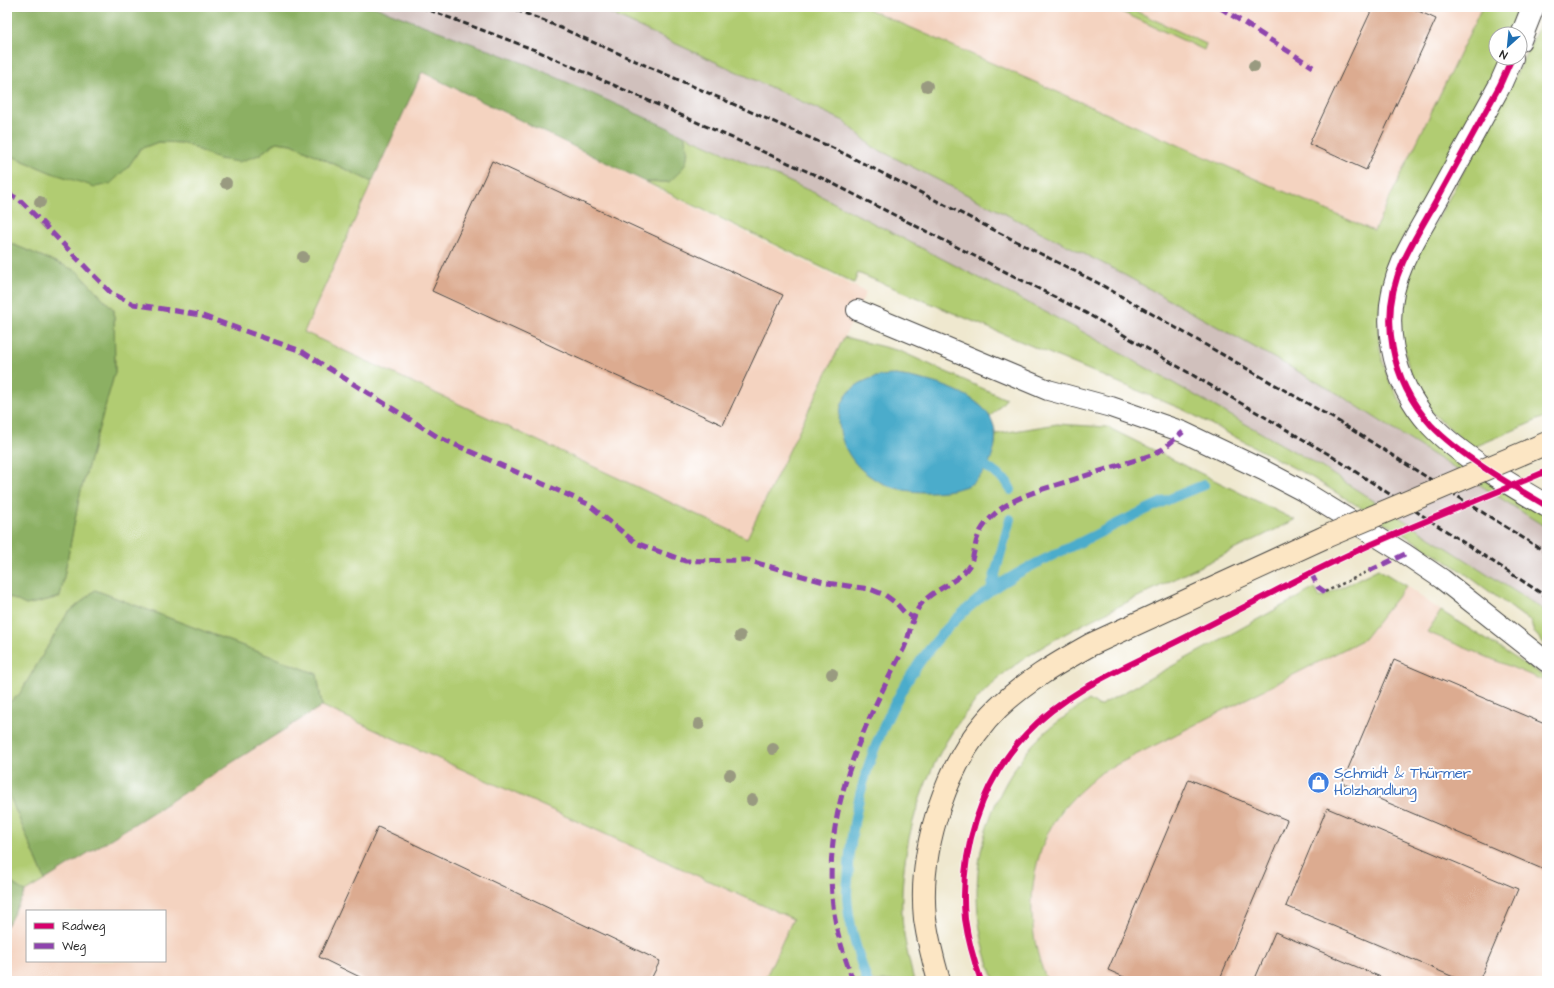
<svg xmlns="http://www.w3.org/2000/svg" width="1554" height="988" font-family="'Architects Daughter',sans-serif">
  <rect width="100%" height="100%" fill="#fff"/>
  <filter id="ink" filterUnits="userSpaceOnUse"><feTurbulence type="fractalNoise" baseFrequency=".025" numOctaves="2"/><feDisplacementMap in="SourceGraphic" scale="8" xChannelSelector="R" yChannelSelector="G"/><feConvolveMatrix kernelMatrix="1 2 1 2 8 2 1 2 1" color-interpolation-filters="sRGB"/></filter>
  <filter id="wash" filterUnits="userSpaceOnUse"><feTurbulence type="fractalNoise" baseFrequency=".012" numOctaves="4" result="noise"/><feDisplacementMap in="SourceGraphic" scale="16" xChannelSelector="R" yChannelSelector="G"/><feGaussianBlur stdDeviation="0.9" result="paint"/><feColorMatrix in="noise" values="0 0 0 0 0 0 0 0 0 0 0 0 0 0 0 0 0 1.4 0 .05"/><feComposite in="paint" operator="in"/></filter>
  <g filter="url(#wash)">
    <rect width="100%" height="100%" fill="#efe8cf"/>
    <g fill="#f4d3c0" fill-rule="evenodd">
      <path d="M 864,7 L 1482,7 L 1374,231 Z"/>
      <path d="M 421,72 L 866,292 L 748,538 L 303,332 Z"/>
      <path d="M 1406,586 L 1441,611 L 1547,678 L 1547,981 L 1047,981 L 1039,961 L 1032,920 L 1032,884 L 1040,852 L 1053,824 L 1079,791 L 1102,772 L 1364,639 Z"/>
      <path d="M 322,706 L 794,920 L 764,981 L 7,981 L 7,926 L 25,892 ZM 27,911 L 165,911 L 165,961 L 27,961 Z"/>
    </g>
    <path fill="#d0c0bc" d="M 375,7 L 596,7 L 844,121 L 873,147 L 1110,267 L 1335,392 L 1547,528 L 1547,612 L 1318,465 L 1076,328 L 817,194 L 529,65 Z"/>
    <g fill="#b1cc72" stroke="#6e7c4e">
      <path d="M 596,7 L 864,7 L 1374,231 L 1482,7 L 1524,7 L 1513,34 L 1496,34 L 1496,58 L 1502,58 C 1479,103 1454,147 1430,192 C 1418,214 1401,238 1392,261 C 1367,326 1376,378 1422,430 L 1547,515 L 1547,528 L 1335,392 L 1110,267 L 873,147 L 844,121 Z"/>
      <path d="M 1111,7 L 1127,7 L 1206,44 L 1204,50 Z"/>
      <path d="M 1545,7 L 1547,7 L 1547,416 L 1472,448 L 1428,409 L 1410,373 L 1400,331 L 1400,308 L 1410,269 L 1509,89 L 1535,35 Z"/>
      <path d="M 684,135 L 817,194 L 1076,328 L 1318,465 L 1547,612 L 1547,647 L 1534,632 L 1531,622 L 1456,567 L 1311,477 L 1184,410 L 858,273 L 854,283 L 646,182 L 669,182 L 689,152 Z"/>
      <path d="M 158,142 L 184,143 L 218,159 L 259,155 L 276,142 L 292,144 L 372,182 L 304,332 L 747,538 L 844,337 L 900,351 L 1006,399 L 990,417 C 966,391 931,380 896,375 L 995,445 L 996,434 L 1057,424 L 1107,427 L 1295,520 C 1244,545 1194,569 1144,594 C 1097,617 1049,639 1007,671 C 936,727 899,827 902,915 C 903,937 909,960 914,981 L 764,981 L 793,919 L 322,706 L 317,674 L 95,590 L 67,614 L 19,695 L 7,704 L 7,596 L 26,605 L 60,597 L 80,494 L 115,372 L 114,310 L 77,271 L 7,242 L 7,154 L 52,173 L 128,167 L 140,149 Z"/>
      <path d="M 1378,569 L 1406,586 L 1364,639 L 1102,772 C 1084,787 1064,804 1052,825 C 1026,873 1026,931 1047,981 L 995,981 C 961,900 976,810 1034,743 C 1050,726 1070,713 1089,700 L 1099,706 L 1315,588 L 1320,598 Z"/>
      <path d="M 1441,611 L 1547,678 L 1547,682 L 1427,632 Z"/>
      <path d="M 7,790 L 45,880 L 25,892 L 7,880 Z"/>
    </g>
    <g fill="#8cb064" stroke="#5c6e48">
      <path d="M 7,7 L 375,7 L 529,65 L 684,135 C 691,159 688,165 669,182 L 646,182 L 422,72 L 372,182 L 292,144 L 276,142 L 259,155 L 239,162 L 218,159 L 184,143 L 158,142 L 140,149 L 128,167 L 110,184 L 95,187 L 52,173 L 7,154 Z"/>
      <path d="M 7,242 L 77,271 L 114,310 L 115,372 L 80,494 L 60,597 L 26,605 L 7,596 Z"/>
      <path d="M 95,590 L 317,674 L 322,706 L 45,880 L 7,790 L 7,704 L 19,695 L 67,614 Z"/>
      <path d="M 7,880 L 25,892 L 7,926 Z"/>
    </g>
    <path fill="#4caccb" stroke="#3c6c7b" d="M 896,375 C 925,379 974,390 990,417 C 1003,439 991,471 971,484 C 963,488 953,490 945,491 C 918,494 889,491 867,474 C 836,452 824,397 867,380 C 876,376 886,375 896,375 Z"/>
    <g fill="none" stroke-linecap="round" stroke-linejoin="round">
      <g stroke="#4caccb" stroke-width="10">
        <path d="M 987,467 L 1007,482 L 1011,490"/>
        <path d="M 991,589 L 1010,519"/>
        <path d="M 867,981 C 858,954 848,924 847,895 C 847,885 849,875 849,865 C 855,773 897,671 967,609 C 1000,579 1041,561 1081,542 C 1121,522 1161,501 1204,485"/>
      </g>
    </g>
    <g id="blocks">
      <g fill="#dcab90">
        <path d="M 1373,7 L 1415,7 L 1414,9 L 1436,19 L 1366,170 L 1309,144 Z"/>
        <path d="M 492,161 L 783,295 L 723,425 L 432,291 Z"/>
        <path d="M 1394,660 L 1547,725 L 1547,871 L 1342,783 Z"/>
        <path d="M 1189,779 L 1287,820 L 1219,981 L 1133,981 L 1108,970 Z"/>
        <path d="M 1327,808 L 1518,889 L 1479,981 L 1463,981 L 1286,906 Z"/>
        <path d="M 378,827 L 660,961 L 650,981 L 368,981 L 319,957 Z"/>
        <path d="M 1275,932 L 1390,981 L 1254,981 Z"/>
      </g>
    </g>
  </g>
  <g filter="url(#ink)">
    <use href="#blocks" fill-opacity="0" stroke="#484744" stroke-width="1"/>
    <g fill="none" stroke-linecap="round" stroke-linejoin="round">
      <defs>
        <path id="service" d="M 857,310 L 1048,390 L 1111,407 L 1183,432 L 1263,470 L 1303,491 L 1405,554 L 1442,579 L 1547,662"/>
        <g id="minor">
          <path d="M 1520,40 L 1533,7"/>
          <path d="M 1512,58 L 1500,85 C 1480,122 1459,159 1439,196 C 1427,218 1413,240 1403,262 C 1378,317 1391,381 1431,425 C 1459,455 1511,485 1547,506"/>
        </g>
        <path id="secondary" d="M 939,981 C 933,960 928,940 925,919 C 918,848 947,758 998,708 C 1025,682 1058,663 1090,645 L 1325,537"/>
      </defs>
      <use href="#service" stroke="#484744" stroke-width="22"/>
      <use href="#minor" stroke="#484744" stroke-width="24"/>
      <use href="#secondary" stroke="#484744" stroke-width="24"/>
      <path stroke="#484744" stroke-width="2.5" stroke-dasharray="3 3" stroke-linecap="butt" d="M 1325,592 L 1369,571"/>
      <use href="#service" stroke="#fff" stroke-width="20"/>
      <use href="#minor" stroke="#fff" stroke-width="22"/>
      <use href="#secondary" stroke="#fce6c4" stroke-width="22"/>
      <g stroke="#2b2b2b" stroke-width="3" stroke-dasharray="6 3" stroke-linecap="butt">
        <path d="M 421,7 L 535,50 L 822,178 L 1086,313 L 1330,455 L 1547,597"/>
        <path d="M 508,7 L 545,21 L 833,148 L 1098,283 L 1338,421 L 1547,553"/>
      </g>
      <defs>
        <path id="secondary-bridge" d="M 1325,537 L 1547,443"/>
      </defs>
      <use href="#secondary-bridge" stroke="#484744" stroke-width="24" stroke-linecap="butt"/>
      <use href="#secondary-bridge" stroke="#fce6c4" stroke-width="22"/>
      <g stroke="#8e44ad" stroke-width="5" stroke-dasharray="10 5" stroke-linecap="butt">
        <path d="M 1219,7 L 1313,67"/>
        <path d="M 7,193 L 20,200 L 111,293 L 133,304 L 200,315 L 301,351 L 438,437 L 588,504 L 636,543 L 685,561 L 747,560 L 827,583 L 870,589 L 885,595 L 896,603 L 904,612 L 913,618"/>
        <path d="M 1369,571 L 1405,554"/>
        <path d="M 1311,573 L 1318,587 L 1325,592"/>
        <path d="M 853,981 C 847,963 840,944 836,925 C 817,827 857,737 902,652 C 910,638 910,621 919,607 C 931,589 956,585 969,566 C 975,556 974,544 979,534 C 983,525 992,516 999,510 C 1018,496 1043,489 1066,482 C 1094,473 1123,464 1151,455 L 1163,449 L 1183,432"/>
      </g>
      <defs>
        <g id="cycleway">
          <path d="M 1512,58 L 1500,85 C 1480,122 1459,159 1439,196 C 1427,218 1413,240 1403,262 C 1378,317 1391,381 1431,425 C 1459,455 1511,485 1547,506"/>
          <path d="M 981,981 C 974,961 968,940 965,919 C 959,852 980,783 1026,734 C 1067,690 1126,667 1178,641 C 1236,612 1292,581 1350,554 C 1415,524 1482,499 1547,471"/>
        </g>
      </defs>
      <use href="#cycleway" stroke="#fff" stroke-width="8"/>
      <use href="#cycleway" stroke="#d6006c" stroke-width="6"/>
    </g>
    <g fill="#999a80">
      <circle cx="1254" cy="66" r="6"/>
      <circle cx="927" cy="86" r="6"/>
      <circle cx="226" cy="183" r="6"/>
      <circle cx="40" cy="202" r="6"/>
      <circle cx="303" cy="257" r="6"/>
      <circle cx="740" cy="636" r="6"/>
      <circle cx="832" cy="674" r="6"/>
      <circle cx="699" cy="724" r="6"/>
      <circle cx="773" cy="749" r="6"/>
      <circle cx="730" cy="775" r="6"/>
      <circle cx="752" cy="800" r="6"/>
    </g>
  </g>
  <defs>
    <symbol id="shop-disc" viewBox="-11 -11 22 22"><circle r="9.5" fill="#3f7fe0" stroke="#fff"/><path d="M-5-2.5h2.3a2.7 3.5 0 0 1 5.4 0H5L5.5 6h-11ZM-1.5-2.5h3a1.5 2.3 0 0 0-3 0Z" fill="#fff"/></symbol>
  </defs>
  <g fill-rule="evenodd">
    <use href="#shop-disc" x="1306" y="770" width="25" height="25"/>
  </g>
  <g text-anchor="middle" stroke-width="4" stroke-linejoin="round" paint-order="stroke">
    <g font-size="15" fill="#366cbe" stroke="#fff" text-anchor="start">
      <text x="1334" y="778">Schmidt &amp; Thürmer<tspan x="1334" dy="17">Holzhandlung</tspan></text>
    </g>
  </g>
  <rect width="1554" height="988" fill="none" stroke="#fff" stroke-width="24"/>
  <rect x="26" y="910" width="140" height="52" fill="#ffffff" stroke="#aaaaaa"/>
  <rect x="34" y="923" width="20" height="6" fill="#d6006c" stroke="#aaaaaa"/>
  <text x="62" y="930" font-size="12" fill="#2b2b2b">Radweg</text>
  <rect x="34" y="943" width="20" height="6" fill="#8e44ad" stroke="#aaaaaa"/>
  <text x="62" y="950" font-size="12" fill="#2b2b2b">Weg</text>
  <g transform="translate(1508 46) rotate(207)"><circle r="19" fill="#ffffff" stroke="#aaaaaa"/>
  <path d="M0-3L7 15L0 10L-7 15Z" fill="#1f6fb2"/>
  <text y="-6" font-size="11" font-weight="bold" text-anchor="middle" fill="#2b2b2b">N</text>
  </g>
</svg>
